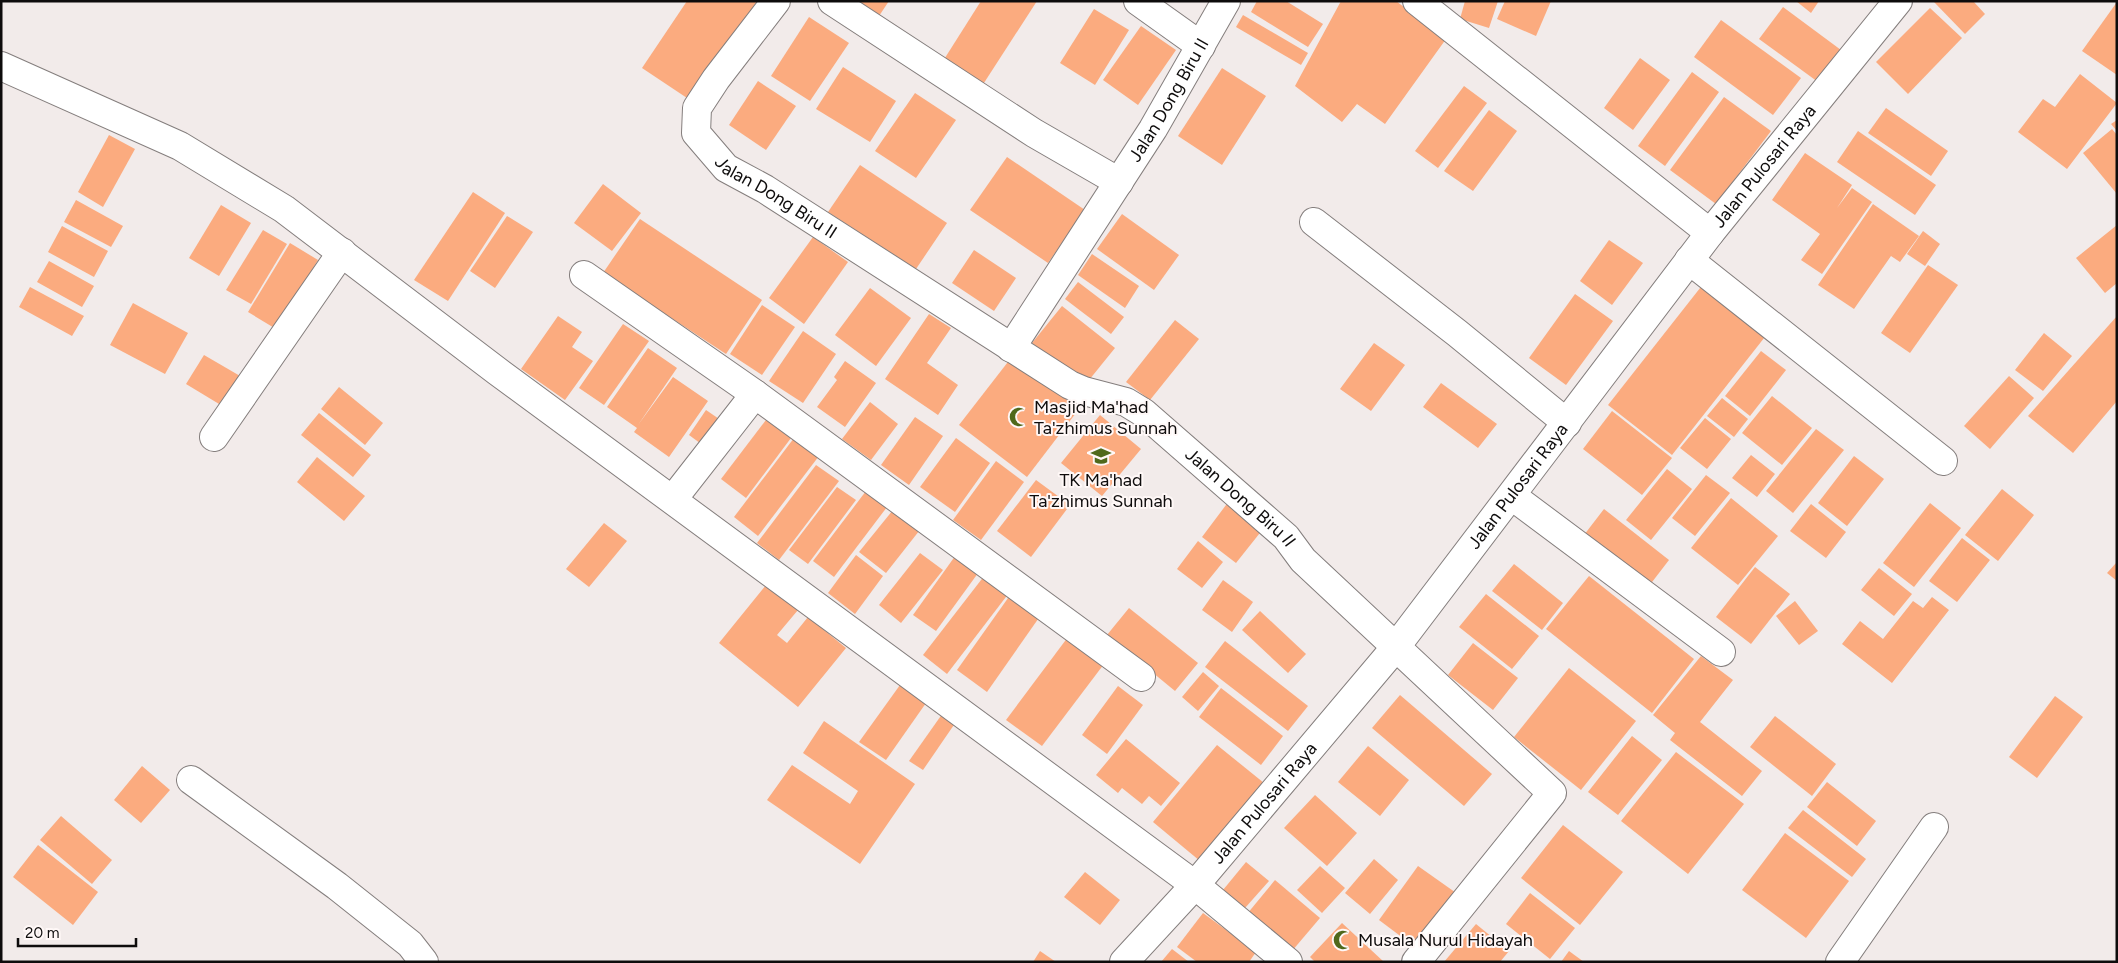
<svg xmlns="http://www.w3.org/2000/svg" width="2118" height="963" font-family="Figtree,sans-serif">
  <rect width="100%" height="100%" fill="#f2ebea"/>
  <g fill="#fbab7f">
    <path d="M 687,1 L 757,1 L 690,100 L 642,68 Z"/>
    <path d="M 856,1 L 889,1 L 879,16 Z"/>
    <path d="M 981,1 L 1037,1 L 982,86 L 943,61 Z"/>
    <path d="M 1257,1 L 1286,1 L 1323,24 L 1308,47 L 1251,12 Z"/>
    <path d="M 1341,1 L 1396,1 L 1446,39 L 1385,124 L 1357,104 L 1342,122 L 1295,86 Z"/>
    <path d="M 1465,1 L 1498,1 L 1489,28 L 1460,19 Z"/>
    <path d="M 1505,1 L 1551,1 L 1536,36 L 1497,19 Z"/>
    <path d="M 1796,1 L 1819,1 L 1811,13 Z"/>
    <path d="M 1933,1 L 1973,1 L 1985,14 L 1965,34 Z"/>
    <path d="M 2117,2 L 2117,75 L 2082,51 Z"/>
    <path d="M 1783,7 L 1841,50 L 1818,82 L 1759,39 Z"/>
    <path d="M 1930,8 L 1962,38 L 1908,94 L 1876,62 Z"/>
    <path d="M 1094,9 L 1129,30 L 1095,85 L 1060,63 Z"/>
    <path d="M 1243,15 L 1308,53 L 1301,65 L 1236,27 Z"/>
    <path d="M 809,17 L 849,43 L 810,101 L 771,76 Z"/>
    <path d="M 1721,20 L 1801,78 L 1773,115 L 1694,57 Z"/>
    <path d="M 1141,26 L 1176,50 L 1138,105 L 1103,80 Z"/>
    <path d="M 1640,58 L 1670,80 L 1633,130 L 1604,108 Z"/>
    <path d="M 843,67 L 896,101 L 870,142 L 816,109 Z"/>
    <path d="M 1222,68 L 1266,96 L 1222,165 L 1178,136 Z"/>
    <path d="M 1692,72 L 1719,92 L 1665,166 L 1638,146 Z"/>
    <path d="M 2080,74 L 2117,103 L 2067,169 L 2018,132 L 2043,99 L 2055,107 Z"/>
    <path d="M 758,81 L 796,106 L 766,150 L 729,125 Z"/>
    <path d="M 1464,86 L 1487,103 L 1438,168 L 1415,151 Z"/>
    <path d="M 915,93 L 956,120 L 916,178 L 875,151 Z"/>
    <path d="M 1724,97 L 1771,131 L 1716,204 L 1670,170 Z"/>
    <path d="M 1886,108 L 1948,151 L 1931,176 L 1868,133 Z"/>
    <path d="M 1489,110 L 1517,131 L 1473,191 L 1444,171 Z"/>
    <path d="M 2117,120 L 2117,131 L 2111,124 Z"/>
    <path d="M 2112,129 L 2117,135 L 2117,194 L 2083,153 Z"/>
    <path d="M 1858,131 L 1936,185 L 1915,215 L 1837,162 Z"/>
    <path d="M 109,135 L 135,149 L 103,207 L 78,192 Z"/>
    <path d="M 1805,153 L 1852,185 L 1837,208 L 1852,188 L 1872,202 L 1822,274 L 1801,260 L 1820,234 L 1772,200 Z"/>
    <path d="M 1007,157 L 1085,210 L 1048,263 L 970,210 Z"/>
    <path d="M 860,165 L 947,223 L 916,269 L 828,212 Z"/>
    <path d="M 603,184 L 641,213 L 612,251 L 574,223 Z"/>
    <path d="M 473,192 L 505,213 L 448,301 L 414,280 Z"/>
    <path d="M 76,200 L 123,226 L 111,247 L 64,222 Z"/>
    <path d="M 1873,204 L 1919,236 L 1900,262 L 1891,256 L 1854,309 L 1818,285 Z"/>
    <path d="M 221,205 L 251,223 L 219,276 L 189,258 Z"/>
    <path d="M 1122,214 L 1179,255 L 1154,290 L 1097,249 Z"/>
    <path d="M 507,216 L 533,232 L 495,288 L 470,271 Z"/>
    <path d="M 640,219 L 762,300 L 726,354 L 603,273 Z"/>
    <path d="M 2117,225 L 2117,283 L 2105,293 L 2076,258 Z"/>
    <path d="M 62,226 L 108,251 L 94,277 L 48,252 Z"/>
    <path d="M 263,230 L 287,244 L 251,304 L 226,290 Z"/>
    <path d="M 1923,231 L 1940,244 L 1925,266 L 1907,254 Z"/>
    <path d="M 813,237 L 848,262 L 804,324 L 769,298 Z"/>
    <path d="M 1609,240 L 1643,263 L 1612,305 L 1580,281 Z"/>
    <path d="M 290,243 L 318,260 L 276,329 L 248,312 Z"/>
    <path d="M 974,250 L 1016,278 L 994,311 L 952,283 Z"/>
    <path d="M 1092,254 L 1139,286 L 1125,308 L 1078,275 Z"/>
    <path d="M 49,261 L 94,286 L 82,307 L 37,282 Z"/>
    <path d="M 1928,265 L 1958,285 L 1910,353 L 1881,333 Z"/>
    <path d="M 1078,282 L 1124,317 L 1111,334 L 1065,299 Z"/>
    <path d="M 1704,283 L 1768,333 L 1672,455 L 1608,405 Z"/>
    <path d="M 30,287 L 84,316 L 72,336 L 19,307 Z"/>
    <path d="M 870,288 L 911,318 L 876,366 L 835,335 Z"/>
    <path d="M 1575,294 L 1613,321 L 1566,385 L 1529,358 Z"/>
    <path d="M 133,303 L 188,333 L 165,374 L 110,345 Z"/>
    <path d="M 762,305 L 795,327 L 762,375 L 730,354 Z"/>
    <path d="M 1062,306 L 1115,348 L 1085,385 L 1032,343 Z"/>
    <path d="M 929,314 L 951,328 L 927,363 L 958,385 L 938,415 L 885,379 Z"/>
    <path d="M 558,316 L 582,332 L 572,347 L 593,361 L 565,400 L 521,369 Z"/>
    <path d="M 2117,316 L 2117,401 L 2073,453 L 2028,416 Z"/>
    <path d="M 1175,320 L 1199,339 L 1150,400 L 1126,382 Z"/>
    <path d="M 623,324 L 649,341 L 604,405 L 579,388 Z"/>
    <path d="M 803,331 L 836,354 L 803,403 L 769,381 Z"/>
    <path d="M 2044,333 L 2072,356 L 2043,391 L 2015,370 Z"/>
    <path d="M 1374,343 L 1405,365 L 1371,411 L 1340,389 Z"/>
    <path d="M 648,348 L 677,368 L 638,425 L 673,377 L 708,401 L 669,457 L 634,432 L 637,428 L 607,407 Z"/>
    <path d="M 1761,351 L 1786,370 L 1750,416 L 1725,396 Z"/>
    <path d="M 204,355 L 247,380 L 229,410 L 186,384 Z"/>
    <path d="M 1011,358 L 1079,409 L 1027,477 L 959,425 Z"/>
    <path d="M 845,361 L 876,383 L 845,427 L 817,407 L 837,380 L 834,377 Z"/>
    <path d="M 2009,376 L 2034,398 L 1990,449 L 1964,426 Z"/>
    <path d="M 1441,383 L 1497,424 L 1478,448 L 1423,407 Z"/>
    <path d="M 339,387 L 383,423 L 365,445 L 321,409 Z"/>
    <path d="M 1772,396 L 1812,428 L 1782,465 L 1742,433 Z"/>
    <path d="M 1722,398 L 1748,419 L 1734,437 L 1707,416 Z"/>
    <path d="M 870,402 L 898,424 L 871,460 L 842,439 Z"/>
    <path d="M 706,410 L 722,421 L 704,446 L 689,435 Z"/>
    <path d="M 1612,411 L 1672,458 L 1642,495 L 1583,449 Z"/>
    <path d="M 319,413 L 371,455 L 353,477 L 301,435 Z"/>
    <path d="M 1100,415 L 1141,449 L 1102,496 L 1061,463 Z"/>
    <path d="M 769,416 L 794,434 L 746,498 L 721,479 Z"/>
    <path d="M 915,417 L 943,436 L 909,485 L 881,465 Z"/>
    <path d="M 1705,418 L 1731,439 L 1707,469 L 1680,448 Z"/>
    <path d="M 1816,429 L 1844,450 L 1793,513 L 1766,491 Z"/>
    <path d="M 794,438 L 819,456 L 758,536 L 734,517 Z"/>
    <path d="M 956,438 L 990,463 L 955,512 L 920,487 Z"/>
    <path d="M 1751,455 L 1775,474 L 1757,497 L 1732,478 Z"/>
    <path d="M 1854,456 L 1884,479 L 1847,526 L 1818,503 Z"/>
    <path d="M 317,457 L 365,496 L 344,521 L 297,482 Z"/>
    <path d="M 996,461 L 1024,482 L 981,540 L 953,520 Z"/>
    <path d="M 816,465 L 839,481 L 779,560 L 757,543 Z"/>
    <path d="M 1667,469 L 1692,489 L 1651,540 L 1626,520 Z"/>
    <path d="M 1706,475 L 1730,493 L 1695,536 L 1672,518 Z"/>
    <path d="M 1036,480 L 1070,505 L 1031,557 L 997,531 Z"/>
    <path d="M 837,487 L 856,500 L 808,564 L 789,550 Z"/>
    <path d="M 2002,489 L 2034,515 L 1998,561 L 1965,535 Z"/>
    <path d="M 866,491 L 887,507 L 834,577 L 813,561 Z"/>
    <path d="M 1232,497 L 1267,524 L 1236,563 L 1202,537 Z"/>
    <path d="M 1731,498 L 1778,536 L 1738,585 L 1691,548 Z"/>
    <path d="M 1930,503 L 1961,528 L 1914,587 L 1883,563 Z"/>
    <path d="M 1811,504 L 1846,532 L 1826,558 L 1790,531 Z"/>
    <path d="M 897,505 L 923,526 L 886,573 L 859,552 Z"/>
    <path d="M 1604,509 L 1669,560 L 1649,586 L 1584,535 Z"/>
    <path d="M 604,523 L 627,541 L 589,587 L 566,569 Z"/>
    <path d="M 1962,538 L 1990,560 L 1957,602 L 1929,581 Z"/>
    <path d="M 1198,541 L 1223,562 L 1202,588 L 1177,569 Z"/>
    <path d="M 958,552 L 981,569 L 936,631 L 913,615 Z"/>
    <path d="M 920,553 L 943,570 L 901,623 L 879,605 Z"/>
    <path d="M 856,555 L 883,576 L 855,614 L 828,593 Z"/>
    <path d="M 2117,562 L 2117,581 L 2107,573 Z"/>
    <path d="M 1514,564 L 1563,603 L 1542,630 L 1492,591 Z"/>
    <path d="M 1755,567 L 1790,594 L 1751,644 L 1716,617 Z"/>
    <path d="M 1879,568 L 1912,594 L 1894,616 L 1861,590 Z"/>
    <path d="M 988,571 L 1012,589 L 947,674 L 923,655 Z"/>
    <path d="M 1589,576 L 1694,659 L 1652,713 L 1546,629 Z"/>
    <path d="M 1223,580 L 1253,602 L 1232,632 L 1202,610 Z"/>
    <path d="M 766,585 L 798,610 L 777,635 L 787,643 L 808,617 L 846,648 L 798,707 L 719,643 Z"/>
    <path d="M 1013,591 L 1043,612 L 987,692 L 957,670 Z"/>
    <path d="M 1486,594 L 1539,636 L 1512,669 L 1459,627 Z"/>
    <path d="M 1932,597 L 1949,610 L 1892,683 L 1842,644 L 1860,621 L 1883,639 L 1913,601 L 1923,608 Z"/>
    <path d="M 1795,601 L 1818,631 L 1799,645 L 1776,616 Z"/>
    <path d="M 1129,608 L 1198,663 L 1175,691 L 1107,635 Z"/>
    <path d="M 1260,611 L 1306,654 L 1288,673 L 1242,630 Z"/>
    <path d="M 1068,637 L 1104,664 L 1042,746 L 1006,720 Z"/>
    <path d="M 1225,641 L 1308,706 L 1288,731 L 1205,667 Z"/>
    <path d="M 1473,643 L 1518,678 L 1493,710 L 1448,675 Z"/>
    <path d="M 1701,656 L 1733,680 L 1700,722 L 1762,771 L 1742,796 L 1670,740 L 1675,733 L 1653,715 Z"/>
    <path d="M 1569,668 L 1636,721 L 1581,790 L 1514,737 Z"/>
    <path d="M 1203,672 L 1219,686 L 1198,711 L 1182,697 Z"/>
    <path d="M 900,685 L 926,703 L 886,760 L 859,742 Z"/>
    <path d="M 1118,686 L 1143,705 L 1107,754 L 1082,735 Z"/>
    <path d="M 1221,688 L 1283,736 L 1261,765 L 1199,717 Z"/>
    <path d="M 1400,695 L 1492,774 L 1464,806 L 1372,728 Z"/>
    <path d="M 2055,696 L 2083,717 L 2037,778 L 2009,757 Z"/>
    <path d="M 945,710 L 958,719 L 923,770 L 909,761 Z"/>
    <path d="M 1775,716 L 1836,764 L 1812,796 L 1750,747 Z"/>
    <path d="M 824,721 L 915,784 L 860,864 L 767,800 L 792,765 L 850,804 L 858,791 L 803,753 Z"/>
    <path d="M 1632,736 L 1662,760 L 1618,815 L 1588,792 Z"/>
    <path d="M 1126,739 L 1180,783 L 1161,806 L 1149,796 L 1142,804 L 1122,788 L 1118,793 L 1096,775 Z"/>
    <path d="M 1217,745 L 1264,783 L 1200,861 L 1153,822 Z"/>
    <path d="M 1368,746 L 1409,780 L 1380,816 L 1338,782 Z"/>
    <path d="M 1676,752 L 1744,804 L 1688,874 L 1621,821 Z"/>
    <path d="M 142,766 L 170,790 L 141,823 L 114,800 Z"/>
    <path d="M 1827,782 L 1876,821 L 1857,846 L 1807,807 Z"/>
    <path d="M 1315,795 L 1357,833 L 1327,866 L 1284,828 Z"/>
    <path d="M 1803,810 L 1866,859 L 1852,877 L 1788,828 Z"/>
    <path d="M 61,816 L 112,860 L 92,884 L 40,840 Z"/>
    <path d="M 1563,825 L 1623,872 L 1580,925 L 1521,878 Z"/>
    <path d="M 1785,833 L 1849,881 L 1806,938 L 1742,890 Z"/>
    <path d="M 38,845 L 98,892 L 73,925 L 13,877 Z"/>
    <path d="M 1374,859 L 1398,880 L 1370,914 L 1345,893 Z"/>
    <path d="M 1246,862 L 1269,881 L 1245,908 L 1223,890 Z"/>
    <path d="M 1320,866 L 1345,888 L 1322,913 L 1297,890 Z"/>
    <path d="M 1418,866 L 1459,895 L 1419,950 L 1379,920 Z"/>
    <path d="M 1085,872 L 1120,900 L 1100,925 L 1064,897 Z"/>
    <path d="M 1275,880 L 1320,918 L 1292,951 L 1247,914 Z"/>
    <path d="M 1530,893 L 1575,928 L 1550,959 L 1506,924 Z"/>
    <path d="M 1203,913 L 1256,952 L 1249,962 L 1197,962 L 1177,947 Z"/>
    <path d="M 1342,923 L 1384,962 L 1315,962 L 1310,957 Z"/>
    <path d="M 1476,924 L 1509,951 L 1500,962 L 1444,962 Z"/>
    <path d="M 1172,949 L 1189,962 L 1161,962 Z"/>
    <path d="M 1040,951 L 1056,962 L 1033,962 Z"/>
    <path d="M 1569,951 L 1584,962 L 1561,962 Z"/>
  </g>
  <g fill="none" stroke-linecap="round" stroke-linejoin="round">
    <defs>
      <g id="street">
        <path id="s1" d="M 776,1 L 716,79 L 697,108 L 696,133 L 726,168 L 765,189 L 1070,385 L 1084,391 L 1126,402 L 1144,413 L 1286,537 L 1303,560 L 1552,793 L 1416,962"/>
        <path d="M 832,1 L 1034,133 L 1119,182"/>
        <path d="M 1138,1 L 1201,46"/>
        <path d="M 1417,1 L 1710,233"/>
        <path d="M 1,66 L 180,146 L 284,209 L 497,371 L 1195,885 L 1288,962"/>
        <path d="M 1314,222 L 1457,333 L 1567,423"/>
        <path d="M 1689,260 L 1943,461"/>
        <path d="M 584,275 L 755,394 L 1141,677"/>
        <path id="s2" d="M 1011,348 L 1153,129 L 1226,1"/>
        <path d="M 214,437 L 342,252"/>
        <path d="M 1512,496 L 1721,652"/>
        <path d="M 673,499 L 755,394"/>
        <path d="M 191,780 L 337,886 L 410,944 L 424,962"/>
        <path id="s3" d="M 1124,962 L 1195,885 L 1395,648 L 1710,233 L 1898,1"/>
        <path d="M 1840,962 L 1934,827"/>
      </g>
    </defs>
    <use href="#street" stroke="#847e7d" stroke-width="30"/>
    <use href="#street" stroke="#fff" stroke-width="28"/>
  </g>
  <defs>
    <symbol id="mosque-bare" viewBox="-9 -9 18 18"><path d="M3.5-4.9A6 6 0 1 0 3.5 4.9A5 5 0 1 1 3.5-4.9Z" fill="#50691b" stroke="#fff8f7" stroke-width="2.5" paint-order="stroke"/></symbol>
    <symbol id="school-bare" viewBox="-9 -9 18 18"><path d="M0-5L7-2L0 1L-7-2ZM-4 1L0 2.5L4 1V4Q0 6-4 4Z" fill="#50691b" stroke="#fff8f7" stroke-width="2.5" paint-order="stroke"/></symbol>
  </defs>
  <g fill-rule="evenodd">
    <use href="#mosque-bare" x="1005" y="403" width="28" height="28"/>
    <use href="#school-bare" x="1087" y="442" width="28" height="28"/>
    <use href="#mosque-bare" x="1329" y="926" width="28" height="28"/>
  </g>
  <g text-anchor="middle" stroke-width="4" stroke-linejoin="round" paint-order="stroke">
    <g font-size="18" fill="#0e0c0c" stroke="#fff8f7">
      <text dy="6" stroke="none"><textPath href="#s2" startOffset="294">Jalan Dong Biru II</textPath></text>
      <text dy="6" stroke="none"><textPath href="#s3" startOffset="1022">Jalan Pulosari Raya</textPath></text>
      <text dy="6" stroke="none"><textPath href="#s1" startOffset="262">Jalan Dong Biru II</textPath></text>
      <text dy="6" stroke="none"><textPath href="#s3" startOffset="618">Jalan Pulosari Raya</textPath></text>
      <text dy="6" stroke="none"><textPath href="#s1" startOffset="819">Jalan Dong Biru II</textPath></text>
      <text dy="6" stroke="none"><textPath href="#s3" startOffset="212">Jalan Pulosari Raya</textPath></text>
    </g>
    <g font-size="18" fill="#0e0c0c" stroke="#fff8f7" text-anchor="start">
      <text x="1034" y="413">Masjid Ma'had<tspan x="1034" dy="21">Ta'zhimus Sunnah</tspan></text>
      <text x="1101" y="486" text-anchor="middle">TK Ma'had<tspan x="1101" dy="21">Ta'zhimus Sunnah</tspan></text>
      <text x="1358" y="946">Musala Nurul Hidayah</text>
    </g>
  </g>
  <rect width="2118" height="963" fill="none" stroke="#0e0c0c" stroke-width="5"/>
  <path d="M18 938v8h118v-8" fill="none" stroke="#0e0c0c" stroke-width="2.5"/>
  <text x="25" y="938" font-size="15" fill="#0e0c0c" stroke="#fff8f7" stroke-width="4" paint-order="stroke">20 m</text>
</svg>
